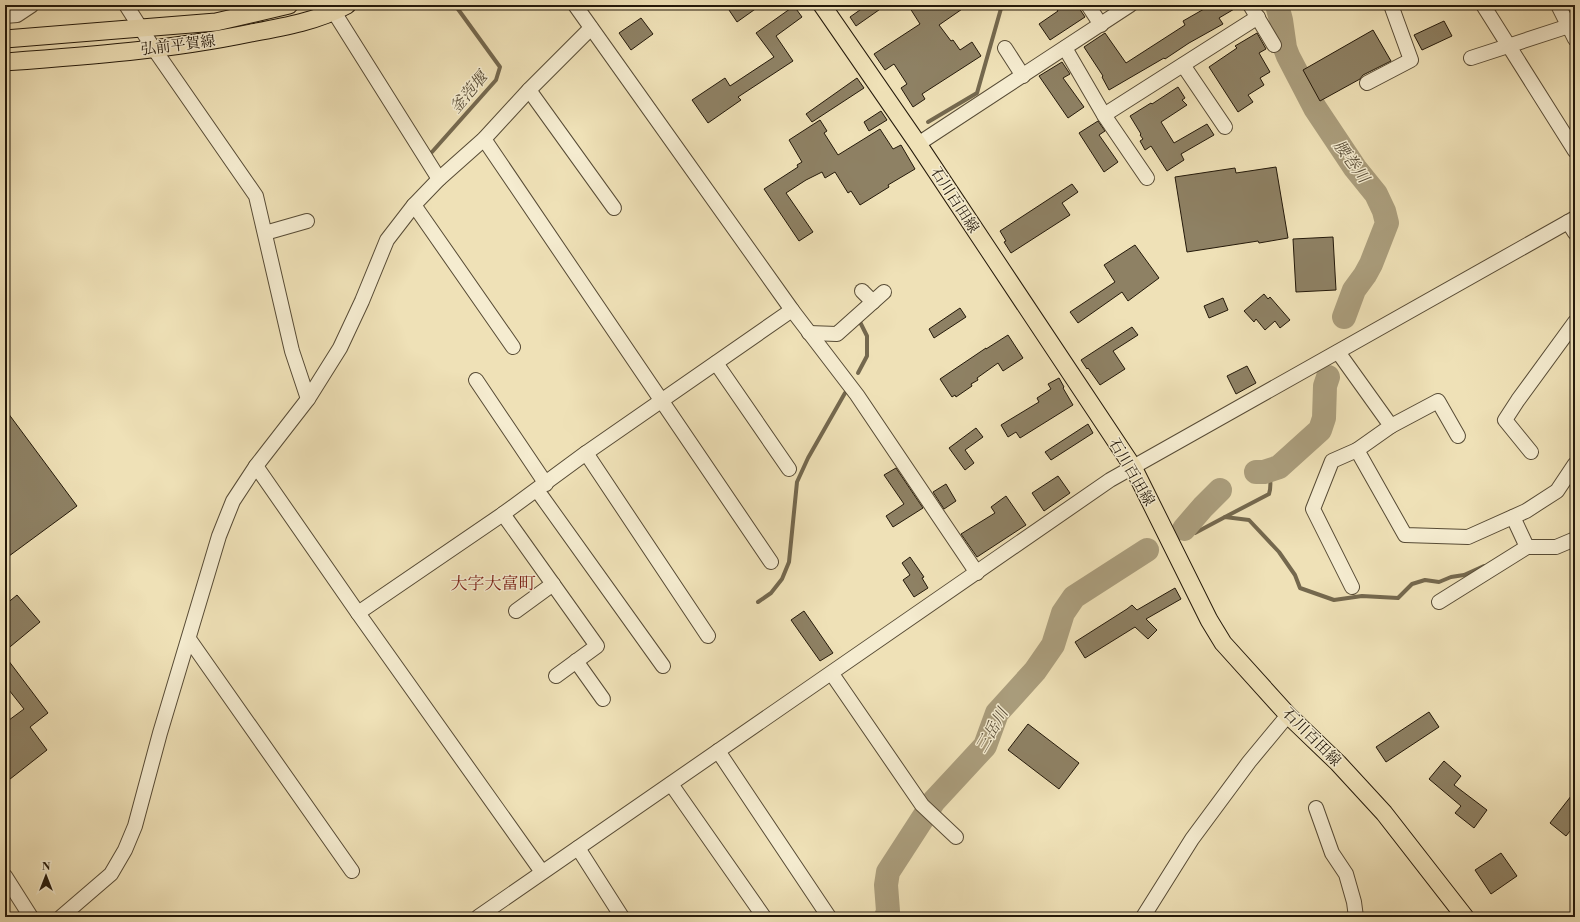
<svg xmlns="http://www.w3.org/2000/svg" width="1580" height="922" font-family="'Libre Bodoni','Noto Serif JP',serif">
  <rect width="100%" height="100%" fill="#efe1b7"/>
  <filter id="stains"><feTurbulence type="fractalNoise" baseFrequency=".005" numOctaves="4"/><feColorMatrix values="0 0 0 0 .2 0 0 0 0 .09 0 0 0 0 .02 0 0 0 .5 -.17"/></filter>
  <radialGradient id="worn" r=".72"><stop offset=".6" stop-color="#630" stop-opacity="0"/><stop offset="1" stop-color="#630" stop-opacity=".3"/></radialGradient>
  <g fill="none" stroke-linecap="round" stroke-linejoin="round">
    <g stroke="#74684e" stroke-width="4">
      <path d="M 928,122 L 977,93 L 1002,5"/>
      <path d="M 432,152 L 496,80 L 500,67 L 455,5"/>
      <path d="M 858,373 L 867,356 L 867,336 L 860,322"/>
      <path d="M 1225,517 L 1269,494 C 1272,486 1269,479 1271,471"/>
      <path d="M 1195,533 L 1225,517 L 1249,520 L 1279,552 L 1295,575 L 1300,588 L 1334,600 L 1362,596 L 1398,598 L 1412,584 L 1425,580 L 1439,582 L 1451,577 L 1464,575 L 1484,566"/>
      <path d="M 758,602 L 771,593 L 782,579 L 789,562 L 797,482 L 808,458 L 845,393"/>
    </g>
    <g stroke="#aa9d7c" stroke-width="24">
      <path d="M 1277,5 L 1281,20 L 1285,48 L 1288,56 L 1315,108 L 1355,168 L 1376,194 L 1384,211 L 1387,223 L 1371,264 L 1365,275 L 1354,290 L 1344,317"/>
      <path d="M 1256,472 L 1264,472 L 1279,467 L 1320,430 L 1324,418 L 1325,386 L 1328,377"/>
      <path d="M 1184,529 L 1203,507 L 1220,490"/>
      <path d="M 886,917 L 888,911 L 886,885 L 888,872 L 934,801 L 985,746 L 997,713 L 1035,671 L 1053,645 L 1063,613 L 1074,597 L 1147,550"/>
    </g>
  </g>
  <g fill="#8e8164" stroke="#24190a">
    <path d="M 736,5 L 761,5 L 737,22 L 729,10 Z"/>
    <path d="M 867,5 L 886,5 L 856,26 L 850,17 Z"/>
    <path d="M 908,5 L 968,5 L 939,25 L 951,41 L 953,40 L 960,50 L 972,42 L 981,56 L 922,94 L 925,99 L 913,107 L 901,88 L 907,84 L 894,64 L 885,70 L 874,54 L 920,24 Z"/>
    <path d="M 1054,5 L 1077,5 L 1085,17 L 1050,40 L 1039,24 L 1058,11 Z"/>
    <path d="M 1211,5 L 1241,5 L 1219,18 L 1223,24 L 1189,43 L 1165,59 L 1164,58 L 1109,90 L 1102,77 L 1103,76 L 1084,47 L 1105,33 L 1126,63 L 1185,25 L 1183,21 Z"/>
    <path d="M 794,6 L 802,17 L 776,36 L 793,61 L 738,97 L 741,100 L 708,123 L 692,100 L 725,78 L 730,86 L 774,57 L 756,33 Z"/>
    <path d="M 641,18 L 653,34 L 631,50 L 619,33 Z"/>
    <path d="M 1444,21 L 1452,36 L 1422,50 L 1414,35 Z"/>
    <path d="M 1373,30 L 1391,61 L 1363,75 L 1360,79 L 1320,101 L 1303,70 Z"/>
    <path d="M 1257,33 L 1266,49 L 1259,53 L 1270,72 L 1260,78 L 1264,85 L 1248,95 L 1253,102 L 1238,112 L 1209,67 L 1237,48 L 1235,46 Z"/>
    <path d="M 1062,62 L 1070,74 L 1063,78 L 1084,107 L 1068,118 L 1039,76 Z"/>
    <path d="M 857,78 L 864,88 L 812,122 L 806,114 Z"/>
    <path d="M 1178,87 L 1185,98 L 1182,100 L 1187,105 L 1161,122 L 1174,143 L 1207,124 L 1214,135 L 1181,154 L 1184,160 L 1167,171 L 1151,146 L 1145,150 L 1140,141 L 1143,139 L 1140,135 L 1141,134 L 1130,116 L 1151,103 L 1152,104 Z"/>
    <path d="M 881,111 L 887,120 L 869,131 L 864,122 Z"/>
    <path d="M 820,120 L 827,131 L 824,133 L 838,155 L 880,129 L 893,149 L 901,145 L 915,169 L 888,185 L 889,187 L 860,205 L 851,191 L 848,193 L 835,172 L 825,178 L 822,172 L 806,180 L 786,193 L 813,232 L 799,241 L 764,189 L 798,167 L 797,165 L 802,162 L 789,140 Z"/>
    <path d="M 1098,121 L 1105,131 L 1099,135 L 1118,162 L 1104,172 L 1079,133 Z"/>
    <path d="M 1276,167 L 1288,238 L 1259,243 L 1258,241 L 1187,252 L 1175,177 L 1235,168 L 1236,173 Z"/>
    <path d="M 1072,184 L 1078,192 L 1062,203 L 1070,215 L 1011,253 L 1004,242 L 1006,241 L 1000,231 Z"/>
    <path d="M 1333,237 L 1336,290 L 1296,292 L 1293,239 Z"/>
    <path d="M 1135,245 L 1159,278 L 1128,301 L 1122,292 L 1078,323 L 1070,312 L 1115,282 L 1104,265 Z"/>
    <path d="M 1264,294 L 1268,299 L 1270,297 L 1290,320 L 1280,328 L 1275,321 L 1265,330 L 1256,319 L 1254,322 L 1244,311 Z"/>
    <path d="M 1223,298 L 1228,310 L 1209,318 L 1204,306 Z"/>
    <path d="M 960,308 L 966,317 L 934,338 L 929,329 Z"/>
    <path d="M 1132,327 L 1138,335 L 1113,351 L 1125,369 L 1100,385 L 1088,368 L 1087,369 L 1081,360 Z"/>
    <path d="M 1008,335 L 1023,358 L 1003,371 L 998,363 L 977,378 L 978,380 L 971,384 L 972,386 L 956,397 L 955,395 L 952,397 L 940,379 L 986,348 L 986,349 Z"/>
    <path d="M 1247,366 L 1256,383 L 1236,394 L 1227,376 Z"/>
    <path d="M 1059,378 L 1064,387 L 1063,388 L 1073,405 L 1020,438 L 1016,432 L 1008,437 L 1001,425 L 1039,402 L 1037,398 L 1051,389 L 1048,384 Z"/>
    <path d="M 5,409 L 77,506 L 5,559 Z"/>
    <path d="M 1088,424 L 1093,433 L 1051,460 L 1045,452 Z"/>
    <path d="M 976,428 L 983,437 L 965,450 L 974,463 L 965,470 L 949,448 Z"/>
    <path d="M 896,468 L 923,508 L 893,527 L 886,516 L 904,504 L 884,475 Z"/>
    <path d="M 1058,476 L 1070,493 L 1044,511 L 1032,493 Z"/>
    <path d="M 946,484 L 956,501 L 944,509 L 933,492 Z"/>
    <path d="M 1006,496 L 1026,525 L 977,557 L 961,534 L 995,513 L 991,507 Z"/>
    <path d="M 910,557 L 924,577 L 922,578 L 928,588 L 914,597 L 903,580 L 910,575 L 902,563 Z"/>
    <path d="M 1175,588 L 1181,599 L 1146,619 L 1157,630 L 1148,639 L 1135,627 L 1085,658 L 1075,642 L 1127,609 L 1132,605 L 1137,610 Z"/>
    <path d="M 17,595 L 40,622 L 5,651 L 5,605 Z"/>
    <path d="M 804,611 L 833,653 L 820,661 L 791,620 Z"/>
    <path d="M 5,656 L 48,713 L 30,727 L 47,750 L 5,783 L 5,723 L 24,709 L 5,685 Z"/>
    <path d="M 1429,712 L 1439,727 L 1386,762 L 1376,747 Z"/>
    <path d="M 1028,724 L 1079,763 L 1059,789 L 1008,750 Z"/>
    <path d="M 1444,761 L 1461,776 L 1454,785 L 1487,810 L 1474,828 L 1455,813 L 1461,806 L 1429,779 Z"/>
    <path d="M 1575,791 L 1575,825 L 1566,836 L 1550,823 Z"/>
    <path d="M 1501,853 L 1517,876 L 1491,894 L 1475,870 Z"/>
  </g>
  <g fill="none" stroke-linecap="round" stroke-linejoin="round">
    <defs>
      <g id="minor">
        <path d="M 126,5 L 154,49 L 256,196 L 292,351 L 308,399"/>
        <path d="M 575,5 L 792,310 L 857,395 L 977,573"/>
        <path d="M 1088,5 L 1101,25"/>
        <path d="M 1250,5 L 1274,45"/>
        <path d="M 1483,5 L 1575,151"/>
        <path d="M 1558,5 L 1575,39"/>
        <path d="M 334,12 L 439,179"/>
        <path d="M 5,16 L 17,15 L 32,5"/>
        <path d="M 1005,48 L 1023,76"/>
        <path d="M 1065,48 L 1104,115 L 1147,178"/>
        <path d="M 1471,58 L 1569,26"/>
        <path d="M 1183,65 L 1225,127"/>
        <path d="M 1367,83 L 1411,60 L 1391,5"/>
        <path d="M 529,90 L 614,208"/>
        <path d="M 1104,115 L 1258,17"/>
        <path d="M 484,139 L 771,562"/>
        <path d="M 918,144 L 1130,5"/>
        <path d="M 414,205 L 513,347"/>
        <path d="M 1568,222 L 1575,233"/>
        <path d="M 265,233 L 307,221"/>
        <path d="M 862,291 L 873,302"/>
        <path d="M 809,333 L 837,334 L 884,292"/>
        <path d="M 1338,352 L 1391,426 L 1357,450 L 1405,535 L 1468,537 L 1526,511 L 1557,491 L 1575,464"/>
        <path d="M 716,363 L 789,469"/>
        <path d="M 476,380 L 546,484"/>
        <path d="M 1391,426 L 1438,401 L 1458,436"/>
        <path d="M 1531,452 L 1505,420 L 1518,400 L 1575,322"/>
        <path d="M 586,453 L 708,636"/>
        <path d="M 256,466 L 358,613 L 542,872"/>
        <path d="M 537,490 L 663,666"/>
        <path d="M 503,514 L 597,646 L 556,676"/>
        <path d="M 1513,517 L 1527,547"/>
        <path d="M 1352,587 L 1313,509 L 1332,461 L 1357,450"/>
        <path d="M 1439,602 L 1527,547 L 1556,547 L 1575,539"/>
        <path d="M 516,611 L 553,584"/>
        <path d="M 358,613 L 503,514 L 586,453 L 792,310"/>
        <path d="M 189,639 L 352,871"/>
        <path d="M 576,661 L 603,699"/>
        <path d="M 832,674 L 922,805 L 956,837"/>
        <path d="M 718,751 L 829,917"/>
        <path d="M 671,784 L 764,917"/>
        <path d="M 1316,808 L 1332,853 L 1346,874 L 1354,902 L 1356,917"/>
        <path d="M 578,848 L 622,917"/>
        <path d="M 5,876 L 31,917"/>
        <path d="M 61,917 L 111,874 L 125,850 L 135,826 L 160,733 L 219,536 L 233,501 L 256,466 L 308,399 L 340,348 L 362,301 L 387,240 L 414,205 L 439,179 L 484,139 L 529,90 L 591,28"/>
        <path d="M 478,917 L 1110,480 L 1575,218"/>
        <path d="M 1143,917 L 1192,839 L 1249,762 L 1288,715"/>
      </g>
      <g id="major">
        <path d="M 822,5 L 918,144 L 1133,467 L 1209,620 L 1223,643 L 1288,715 L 1338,763 L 1384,813 L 1465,917"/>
        <path d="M 5,39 L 216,22 L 289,5"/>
        <path d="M 5,62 C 87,56 170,50 251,33 C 284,27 318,21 347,5"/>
      </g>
    </defs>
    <use href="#minor" stroke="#574b35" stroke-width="16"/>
    <use href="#major" stroke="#24190a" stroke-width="19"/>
    <use href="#minor" stroke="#f5ecd0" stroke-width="14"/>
    <use href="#major" stroke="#efe1b7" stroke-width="17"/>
  </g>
  <g text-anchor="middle" stroke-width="3" stroke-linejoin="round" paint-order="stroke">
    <g font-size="15" fill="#24190a" stroke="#f5ecd0">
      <text transform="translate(178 45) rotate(-7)" y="5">弘前平賀線</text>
      <text transform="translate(955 200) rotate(57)" y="5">石川百田線</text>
      <text transform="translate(1132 472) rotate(60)" y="5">石川百田線</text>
      <text transform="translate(1312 737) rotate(45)" y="5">石川百田線</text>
    </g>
    <g font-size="16" font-style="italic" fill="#5a4e38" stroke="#f5ecd0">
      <text transform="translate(468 92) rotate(-50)" y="6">釜萢堰</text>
      <text transform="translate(1352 161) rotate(54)" y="6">腰巻川</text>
      <text transform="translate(991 730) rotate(-60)" y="6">三岳川</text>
    </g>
    <g font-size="17" fill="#7a1f14" stroke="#f5ecd0">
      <text x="493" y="589">大字大富町</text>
    </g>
  </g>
  <rect width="1580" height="922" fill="none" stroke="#efe1b7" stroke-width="20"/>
  <rect x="6" y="6" width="1568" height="910" fill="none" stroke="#24190a" stroke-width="2"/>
  <rect x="10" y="10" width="1560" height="902" fill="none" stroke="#24190a"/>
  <g transform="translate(46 876)" stroke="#f5ecd0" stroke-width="3" paint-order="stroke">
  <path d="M0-3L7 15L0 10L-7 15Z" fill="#24190a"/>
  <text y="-6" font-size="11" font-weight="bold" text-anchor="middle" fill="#24190a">N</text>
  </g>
  <rect width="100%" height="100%" filter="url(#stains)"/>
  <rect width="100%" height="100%" fill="url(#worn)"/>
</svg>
